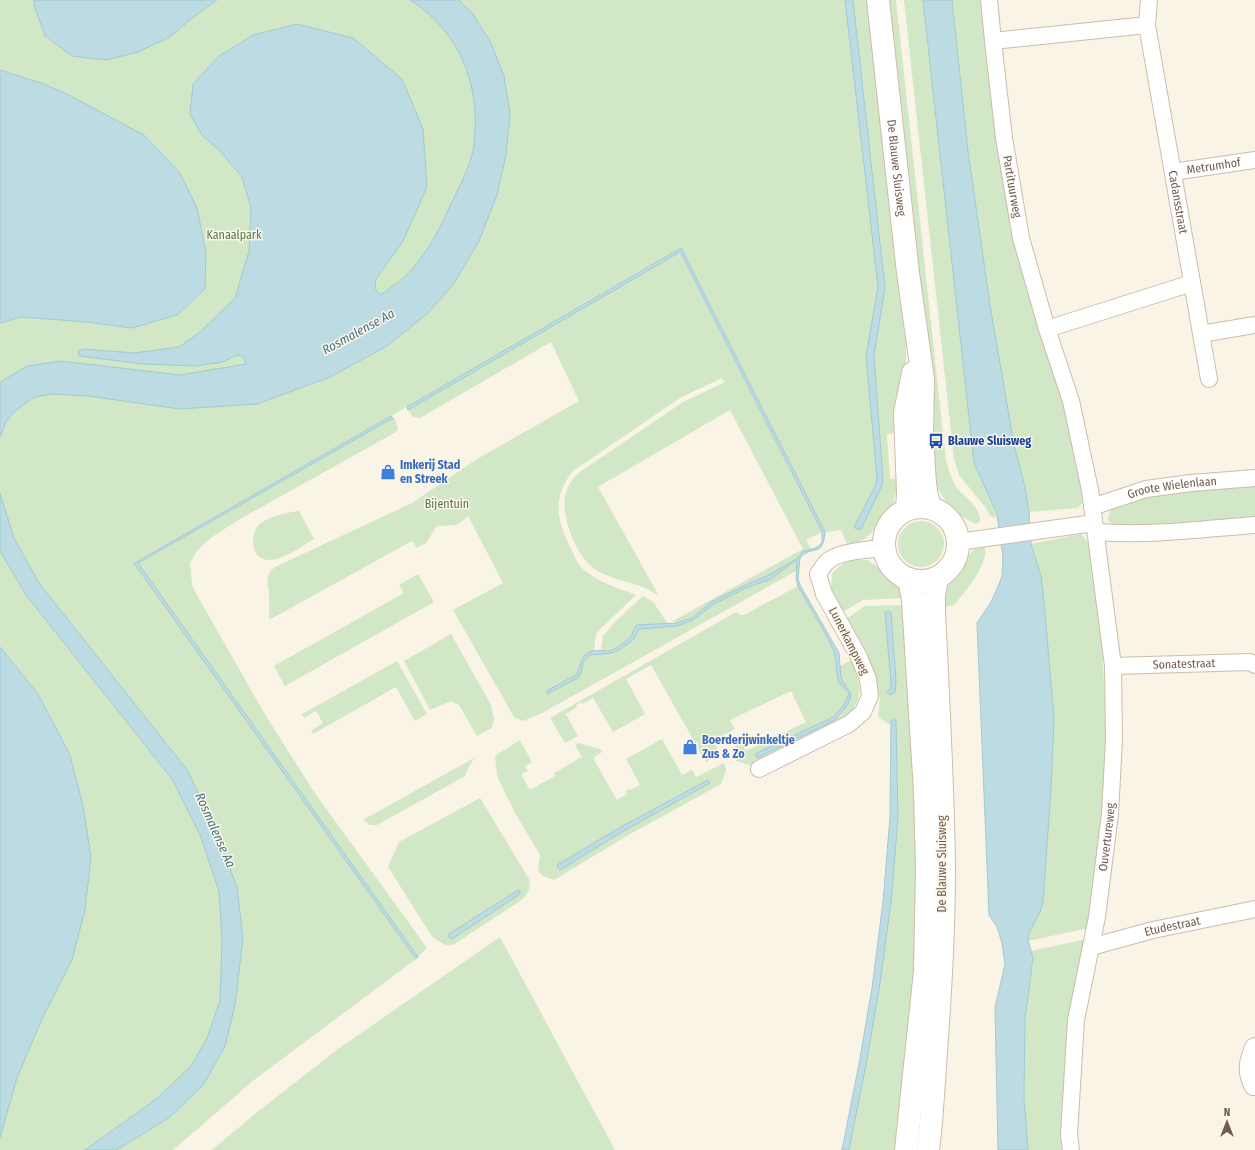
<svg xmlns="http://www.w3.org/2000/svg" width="1255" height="1150" font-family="'Fira Sans Condensed',sans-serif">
  <rect width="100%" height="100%" fill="#faf4e6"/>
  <g fill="#d1e7c6" fill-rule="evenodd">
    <path d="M 0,0 L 845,0 L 878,287 L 866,356 L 877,478 L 861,529 L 881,488 L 883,480 L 874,356 L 885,288 L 853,0 L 869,0 L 906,338 L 906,363 L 901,385 L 895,403 L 894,433 L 887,434 L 890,479 L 897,479 L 896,491 L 893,504 L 882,514 L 874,530 L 865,539 L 848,546 L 841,530 L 825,532 L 681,248 L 391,416 L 134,562 L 416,959 L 254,1080 L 173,1150 L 0,1150 Z"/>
    <path d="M 885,0 L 896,0 L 946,461 C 949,469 951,479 956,486 C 964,499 980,504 980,522 L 976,524 C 957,516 941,500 935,480 Z"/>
    <path d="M 904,0 L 923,0 L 974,463 L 992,502 L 997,518 L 990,516 L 986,508 L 959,475 L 954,459 Z"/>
    <path d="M 952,0 L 983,0 L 1016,243 L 1029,296 L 1063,401 L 1085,497 L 1083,503 L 1077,508 L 1029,512 L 1025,487 L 1014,445 L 990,305 L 968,151 Z"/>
    <path d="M 679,252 L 822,532 L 806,540 L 811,549 L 802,552 L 798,558 L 769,575 L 704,608 L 692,618 L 677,623 L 673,621 L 803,549 L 730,410 L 598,487 L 659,596 C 653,592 646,588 640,586 C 625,581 609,578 596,570 C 576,557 560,516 566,493 C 568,485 572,480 577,474 L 683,402 L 725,382 L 722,378 L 680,398 L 573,471 C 551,498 557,521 572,551 C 575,557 578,565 583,569 C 597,582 618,588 636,595 L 597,632 L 595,640 L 594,651 C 581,653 581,665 576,675 L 548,690 L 548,694 L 577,678 L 581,673 L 583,662 L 590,655 L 611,653 L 633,640 L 639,629 L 677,626 L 693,620 L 714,604 L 746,588 L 770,579 L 788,566 L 798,560 L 796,571 L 542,713 L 523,721 L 514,717 L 453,610 L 503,583 L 468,516 L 457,525 L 437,526 L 426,543 L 417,548 L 412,541 L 269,620 C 269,612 269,604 269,597 C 269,584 263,577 275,567 L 412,503 L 477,459 L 579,401 L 551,342 L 420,418 L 413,417 L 408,410 Z"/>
    <path d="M 393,418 L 395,419 L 398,428 L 396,432 L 240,519 L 212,537 L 196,552 L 190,563 L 192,585 L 197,595 L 263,711 L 312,789 L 427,948 L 418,957 L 138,563 Z"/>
    <path d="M 1255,484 L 1255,519 L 1115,527 L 1108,520 L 1110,511 L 1117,504 L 1147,496 Z"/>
    <path d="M 299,511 L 314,539 C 302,546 283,560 270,560 C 249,560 249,531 261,523 C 273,515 286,513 299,511 Z"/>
    <circle cx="921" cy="544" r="23"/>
    <path d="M 1081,534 L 1091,546 L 1099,600 L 1106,716 L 1104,791 L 1099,860 L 1089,928 L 1028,941 C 1029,926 1039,916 1043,902 L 1051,789 L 1054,719 L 1044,601 L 1041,576 L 1031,544 Z"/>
    <path d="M 984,546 C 991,562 964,593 954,605 L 943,607 L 946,584 L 956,574 L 973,550 Z"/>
    <path d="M 847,560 L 868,560 L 884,572 L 898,586 L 903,598 L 863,600 L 841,613 L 831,594 L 832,573 Z"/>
    <path d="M 418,574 L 434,602 L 285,686 L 274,666 L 404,593 L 399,585 Z"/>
    <path d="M 798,586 L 833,648 L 837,666 L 838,678 L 839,682 L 849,694 L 843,706 L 833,717 L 755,754 L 758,757 L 835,720 C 842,713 849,705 851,694 L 841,678 L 840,666 L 851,660 C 861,685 865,696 846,718 L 755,767 L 736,761 C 733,753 732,746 741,742 L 746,751 L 806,722 L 791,691 L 730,720 L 735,729 L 713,741 L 720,754 L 706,762 L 651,665 L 626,679 L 645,714 L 613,732 L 593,698 L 582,704 L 581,702 L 576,705 L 577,707 L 566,714 L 578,736 L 565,743 L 550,718 L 736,612 L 740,615 L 744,615 Z"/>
    <path d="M 643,596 L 653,602 L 668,624 L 637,625 C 634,629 633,632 630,636 C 624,645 611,650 601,650 L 603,636 L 615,622 Z"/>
    <path d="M 905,605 C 910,703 917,802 917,900 C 916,984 905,1067 896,1150 L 849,1150 L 866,1065 L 879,990 L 891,902 L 898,818 L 896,720 L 891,720 L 890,725 L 878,717 L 880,698 L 871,664 L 846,619 L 865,606 ZM 885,612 L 890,612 L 895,692 L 887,692 L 891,689 L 891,683 Z"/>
    <path d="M 451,634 L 491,705 L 494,719 L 492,728 L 477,736 L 459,705 L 451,701 L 430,710 L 404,661 Z"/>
    <path d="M 397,661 L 427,714 L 415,721 L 396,687 L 313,734 L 311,731 L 323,723 L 316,711 L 304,718 L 302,714 Z"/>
    <path d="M 662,739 L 682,775 L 692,770 L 696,777 L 724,763 L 726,771 L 721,784 L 625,837 L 554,880 L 543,876 L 538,871 L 540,855 L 514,811 L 497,776 L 495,756 L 520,740 L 532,762 L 525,766 L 528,771 L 521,774 L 530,790 L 555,776 L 554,773 L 582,757 L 575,745 L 579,743 L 600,749 L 602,752 L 593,758 L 617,800 L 627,794 L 625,792 L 629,789 L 630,790 L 640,785 L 626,759 Z"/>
    <path d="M 474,758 L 467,770 L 465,776 L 377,825 L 370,825 L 363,820 Z"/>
    <path d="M 480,798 L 529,879 C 531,887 528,893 523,899 L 453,945 C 443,946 438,941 431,935 L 388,867 L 399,842 Z"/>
    <path d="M 500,937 L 615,1150 L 212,1150 L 256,1113 L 338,1049 Z"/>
    <path d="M 1087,939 L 1063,1150 L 1028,1150 L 1024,1098 L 1025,1019 L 1033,958 L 1031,951 Z"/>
  </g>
  <g fill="#bcdbe2" stroke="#a3c9d3">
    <path d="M 34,0 L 217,0 L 191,19 L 170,37 L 138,52 L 106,60 L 72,56 L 45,36 L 34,5 Z"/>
    <path d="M 410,0 L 459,0 L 473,14 L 490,41 L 504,76 L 510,114 L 506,155 L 497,195 L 479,241 L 453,285 L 428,313 L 387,346 L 330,377 L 257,404 L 180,409 L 88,396 L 52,394 L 35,397 L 15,411 L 6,422 L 0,437 L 0,385 L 2,381 L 27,366 L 61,361 L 180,375 L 246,364 L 244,357 L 237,355 L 223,362 L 195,366 L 143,364 L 79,356 L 78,351 L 84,349 L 134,353 L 179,347 L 200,332 L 235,298 L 249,251 L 251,208 L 242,177 L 221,152 L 202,135 L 190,114 L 193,84 L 219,56 L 253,35 L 297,24 L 353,38 L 402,79 L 423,129 L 427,187 L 403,241 L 376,279 L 375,289 L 381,295 C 390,287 403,280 411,270 C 428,251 440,229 450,206 C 459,187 472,164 474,144 C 481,85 460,32 410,0 Z"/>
    <path d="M 845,0 L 853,0 L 885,288 L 874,356 L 883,480 L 881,488 L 861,529 L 856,529 L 854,527 L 875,486 L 877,478 L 866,356 L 878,287 Z"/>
    <path d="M 923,0 L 952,0 L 968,151 L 990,305 L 1014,445 L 1025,487 L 1029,512 L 1031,544 L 1041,576 L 1044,601 L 1054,719 L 1051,789 L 1043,902 L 1040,912 L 1029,933 L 1028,940 L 1033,958 L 1025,1019 L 1024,1098 L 1028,1150 L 998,1150 L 995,1008 L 1005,964 L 1002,943 L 997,927 L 989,915 L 977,623 L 991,602 L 997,589 L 1002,576 L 1003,557 L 997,514 L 974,463 Z"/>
    <path d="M 0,70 L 44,84 L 69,95 L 144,135 L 180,173 L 197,208 L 206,253 L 205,289 L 177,315 L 132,328 L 86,322 L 21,317 L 0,323 Z"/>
    <path d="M 681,248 L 825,532 C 823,559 812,544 800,558 L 798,579 L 800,585 L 839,653 L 841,678 L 851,694 L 850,700 L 846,707 L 835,720 L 757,758 L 755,754 L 833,717 L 843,706 L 849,694 C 847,689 842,687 839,682 C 836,676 837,658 833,649 C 823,627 809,607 798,586 L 796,579 L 797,560 L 788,566 L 771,579 L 746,588 L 714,604 L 693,620 L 677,626 L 639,629 L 633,640 L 619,650 L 611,653 L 590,655 L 583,662 L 581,673 L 578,678 L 547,694 L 548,690 L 576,675 C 580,669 580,660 585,655 C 592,648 601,652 610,650 C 616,649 627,641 631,636 C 633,632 634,629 637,625 L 677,623 L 692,618 L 713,601 L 746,585 L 769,575 L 798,558 L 802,552 L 815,548 L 819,546 L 822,542 L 822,532 L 680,252 L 408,410 L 407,407 Z"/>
    <path d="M 391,416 L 393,418 L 138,563 L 418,957 L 416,959 L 134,563 Z"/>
    <path d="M 0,493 L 14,538 L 39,583 L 188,771 L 216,832 L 237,887 L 243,938 L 235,1005 L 225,1046 L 204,1084 L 170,1117 L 117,1150 L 85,1150 L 155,1100 L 191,1066 L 207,1038 L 220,1001 L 222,939 L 219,891 L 200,835 L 172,779 L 26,595 L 0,551 Z"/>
    <path d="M 885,612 L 891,612 L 896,681 L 895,692 L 890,695 L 887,692 L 891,689 L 891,683 Z"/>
    <path d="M 0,647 L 38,694 L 70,755 L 83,806 L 91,857 L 85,910 L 72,960 L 41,1021 L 17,1078 L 0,1138 Z"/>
    <path d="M 891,720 L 896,720 L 898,818 L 891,902 L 879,990 L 866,1065 L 849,1150 L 842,1150 L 859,1064 L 872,988 L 883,902 L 890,817 Z"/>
    <path d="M 708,780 L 710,783 L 622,832 L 560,870 L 558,868 L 557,865 L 619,828 Z"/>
    <path d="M 518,890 L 520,891 L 520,894 L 452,939 L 449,937 L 449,934 Z"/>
  </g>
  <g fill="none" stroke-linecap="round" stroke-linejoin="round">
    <defs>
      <g id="street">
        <path d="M 989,0 L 993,41 L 1147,25"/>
        <path id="s1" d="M 1149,0 L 1147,25 L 1209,379"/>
        <path id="s2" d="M 993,41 L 1004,138 L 1021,238 L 1047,329"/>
        <path id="s3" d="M 1173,172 L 1255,160"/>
        <path d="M 1201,334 L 1255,325"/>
        <path id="s4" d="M 1092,507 L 1146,489 L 1191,483 L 1255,478"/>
        <path d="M 1097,532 C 1150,536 1202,529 1255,525"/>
        <path d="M 958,542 L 1094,523"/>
        <path id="s5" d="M 1113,666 L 1250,662 L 1255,665"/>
        <path d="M 759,769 L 849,724 L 863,712 L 870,696 L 868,679 L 859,657 L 824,594 L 818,574 C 821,570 824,564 828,561 C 837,552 871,549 884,548"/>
        <path id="s6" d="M 1091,947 L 1153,930 L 1255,909"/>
        <path d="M 1255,1046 L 1253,1047 C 1247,1062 1245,1072 1253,1087 L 1255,1087"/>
        <path id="s7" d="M 1071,1150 L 1069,1135 L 1076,1020 L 1097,917 L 1110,814 L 1114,740 L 1113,666 L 1090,490 L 1071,401 L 1047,329 L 1192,283"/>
      </g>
      <g id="secondary">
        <path id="s8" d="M 878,0 L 908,273 L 923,379 L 922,435 L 925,484 L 927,497 L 931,508"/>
        <circle cx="921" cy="544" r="37"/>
        <path d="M 907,509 L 908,493 L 905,413 L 913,373"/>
        <path d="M 906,1150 L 925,971 L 927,868 L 925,791 L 913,600 L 909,579"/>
        <path d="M 928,1150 L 931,1123 C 937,1038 944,953 944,868 C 943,782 938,697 934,611 L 934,595 L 937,578"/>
      </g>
    </defs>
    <use href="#street" stroke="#cbbcad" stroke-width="18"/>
    <use href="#secondary" stroke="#cebcab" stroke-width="24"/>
    <use href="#street" stroke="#fff" stroke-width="16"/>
    <use href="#secondary" stroke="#fff" stroke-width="22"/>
  </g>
  <defs>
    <symbol id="bus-bare" viewBox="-9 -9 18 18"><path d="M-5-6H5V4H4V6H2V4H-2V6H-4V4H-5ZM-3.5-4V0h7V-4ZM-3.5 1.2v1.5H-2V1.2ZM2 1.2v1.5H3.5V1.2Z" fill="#1a4fb4" stroke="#fdf7ec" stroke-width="2.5" paint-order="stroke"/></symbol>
    <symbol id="shop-bare" viewBox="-9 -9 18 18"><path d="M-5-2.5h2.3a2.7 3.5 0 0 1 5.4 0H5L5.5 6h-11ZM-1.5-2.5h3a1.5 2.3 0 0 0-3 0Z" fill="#3f7fe0" stroke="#fdf7ec" stroke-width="2.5" paint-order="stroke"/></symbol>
  </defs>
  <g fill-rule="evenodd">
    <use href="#bus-bare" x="925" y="430" width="22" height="22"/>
    <use href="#shop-bare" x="377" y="461" width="22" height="22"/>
    <use href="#shop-bare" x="679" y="736" width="22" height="22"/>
  </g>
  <g text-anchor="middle" stroke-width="3" stroke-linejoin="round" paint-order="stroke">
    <g font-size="12" fill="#715c4d" stroke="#fdf7ec">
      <text dy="4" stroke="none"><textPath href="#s3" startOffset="41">Metrumhof</textPath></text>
      <text dy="4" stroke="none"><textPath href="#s8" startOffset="169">De Blauwe Sluisweg</textPath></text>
      <text dy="4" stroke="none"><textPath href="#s2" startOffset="147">Partituurweg</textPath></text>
      <text dy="4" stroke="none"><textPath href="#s1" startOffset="205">Cadansstraat</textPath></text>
      <text dy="4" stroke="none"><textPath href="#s4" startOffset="83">Groote Wielenlaan</textPath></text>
      <text transform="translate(849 641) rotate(63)" y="4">Lunerkampweg</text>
      <text dy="4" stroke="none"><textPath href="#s5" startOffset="71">Sonatestraat</textPath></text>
      <text dy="4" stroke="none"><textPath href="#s7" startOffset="316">Ouvertureweg</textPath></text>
      <text transform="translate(942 864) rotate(-90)" y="4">De Blauwe Sluisweg</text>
      <text dy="4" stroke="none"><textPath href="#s6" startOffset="84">Etudestraat</textPath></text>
    </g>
    <g font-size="12" fill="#557b49" stroke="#fdf7ec">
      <text x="234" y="239">Kanaalpark</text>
      <text x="447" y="508">Bijentuin</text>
    </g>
    <g font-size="12" font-weight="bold" fill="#164399" stroke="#fdf7ec" text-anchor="start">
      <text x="948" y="445">Blauwe Sluisweg</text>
    </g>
    <g font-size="12" font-weight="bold" fill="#366cbe" stroke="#fdf7ec" text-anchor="start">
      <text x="400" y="469">Imkerij Stad<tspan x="400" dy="14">en Streek</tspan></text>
      <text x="702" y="744">Boerderijwinkeltje<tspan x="702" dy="14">Zus &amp; Zo</tspan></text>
    </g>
    <g font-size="13" font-style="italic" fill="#497683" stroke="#fdf7ec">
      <text transform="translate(358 331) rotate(-29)" y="5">Rosmalense Aa</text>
      <text transform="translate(216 830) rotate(66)" y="5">Rosmalense Aa</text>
    </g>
  </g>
  <g transform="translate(1227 1122)" stroke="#fdf7ec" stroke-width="3" paint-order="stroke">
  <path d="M0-3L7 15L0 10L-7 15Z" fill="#715c4d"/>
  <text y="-6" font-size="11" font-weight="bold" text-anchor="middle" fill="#715c4d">N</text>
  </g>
</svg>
